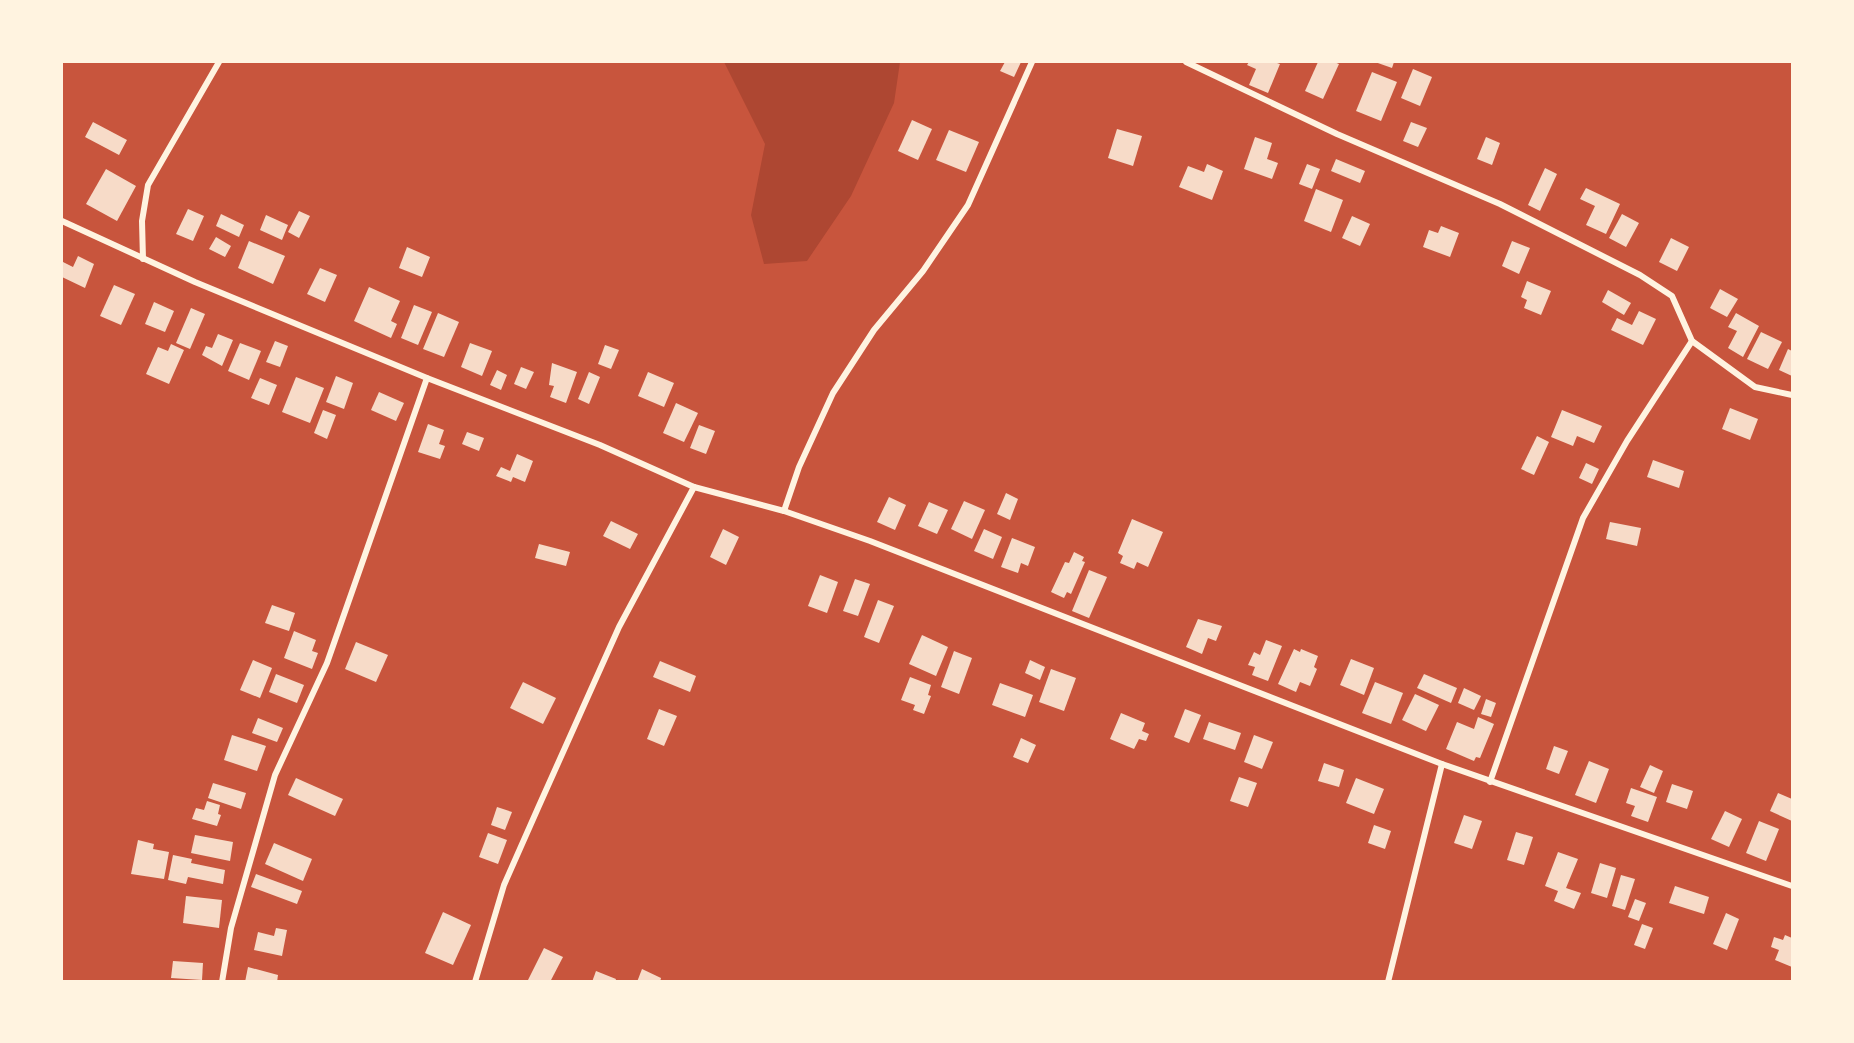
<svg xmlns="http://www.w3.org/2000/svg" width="1854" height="1043" font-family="Arial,sans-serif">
  <rect width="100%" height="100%" fill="#c8553d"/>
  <path fill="#ae4732" d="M 724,62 L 900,62 L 894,103 L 851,196 L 807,261 L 764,264 L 751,215 L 765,144 Z"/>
  <g fill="#f7dbc8">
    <path d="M 1005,62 L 1021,62 L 1014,77 L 1000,71 Z"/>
    <path d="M 1249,62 L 1274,62 L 1280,64 L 1268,93 L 1249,85 L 1256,69 L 1247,65 Z"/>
    <path d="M 1318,62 L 1334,62 L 1339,64 L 1323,99 L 1305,91 Z"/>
    <path d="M 1375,62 L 1394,62 L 1392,68 Z"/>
    <path d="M 1413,69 L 1432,77 L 1420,106 L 1401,98 Z"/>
    <path d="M 1372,72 L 1397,82 L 1381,121 L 1356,111 Z"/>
    <path d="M 912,120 L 932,129 L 918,160 L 898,151 Z"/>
    <path d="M 93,122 L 127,140 L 119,155 L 85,137 Z"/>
    <path d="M 1411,122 L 1427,128 L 1418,147 L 1403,141 Z"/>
    <path d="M 1117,129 L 1142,136 L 1133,166 L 1108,158 Z"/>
    <path d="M 949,130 L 979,142 L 966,172 L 936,160 Z"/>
    <path d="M 1255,137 L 1272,143 L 1267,159 L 1278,163 L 1272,179 L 1244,169 Z"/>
    <path d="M 1486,137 L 1500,143 L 1492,165 L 1477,159 Z"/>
    <path d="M 1336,159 L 1365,171 L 1360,183 L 1331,171 Z"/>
    <path d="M 1207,164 L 1223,171 L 1212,200 L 1179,187 L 1188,166 L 1204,172 Z"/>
    <path d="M 1307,164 L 1320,169 L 1312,189 L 1299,184 Z"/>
    <path d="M 1545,168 L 1557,174 L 1540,211 L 1528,205 Z"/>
    <path d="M 106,169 L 136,186 L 117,221 L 86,204 Z"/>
    <path d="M 1586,188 L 1620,204 L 1606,234 L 1586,225 L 1595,206 L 1580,199 Z"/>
    <path d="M 1316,189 L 1343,200 L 1331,232 L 1304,221 Z"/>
    <path d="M 188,209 L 204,216 L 193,241 L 176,234 Z"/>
    <path d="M 299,211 L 310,216 L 299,238 L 288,232 Z"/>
    <path d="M 221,214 L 244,225 L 239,237 L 216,226 Z"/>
    <path d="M 1622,214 L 1639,223 L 1626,247 L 1609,238 Z"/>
    <path d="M 266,215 L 288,225 L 282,240 L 260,230 Z"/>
    <path d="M 1352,216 L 1370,224 L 1360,246 L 1342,238 Z"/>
    <path d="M 1441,226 L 1459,233 L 1450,257 L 1423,247 L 1429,230 L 1438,233 Z"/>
    <path d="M 216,237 L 231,246 L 225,257 L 209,249 Z"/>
    <path d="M 1671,238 L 1689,247 L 1677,271 L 1659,262 Z"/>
    <path d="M 249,241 L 285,256 L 273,284 L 238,268 Z"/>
    <path d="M 1512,241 L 1530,248 L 1519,274 L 1502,266 Z"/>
    <path d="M 407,247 L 430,257 L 422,277 L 399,268 Z"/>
    <path d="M 78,256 L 94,264 L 85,288 L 62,277 L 63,262 L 73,267 Z"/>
    <path d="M 320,268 L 337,275 L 325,302 L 307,294 Z"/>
    <path d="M 1527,281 L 1551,291 L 1541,315 L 1524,308 L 1527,300 L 1521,297 Z"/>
    <path d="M 114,285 L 135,294 L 121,325 L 100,316 Z"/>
    <path d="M 369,287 L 400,301 L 391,321 L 397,324 L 391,338 L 354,321 Z"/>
    <path d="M 1720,289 L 1738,299 L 1727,317 L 1710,308 Z"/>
    <path d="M 1608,290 L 1631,303 L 1624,315 L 1602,302 Z"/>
    <path d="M 154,302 L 174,311 L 165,332 L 145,324 Z"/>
    <path d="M 414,305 L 432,312 L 418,345 L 401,338 Z"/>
    <path d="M 191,308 L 205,314 L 190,349 L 176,343 Z"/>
    <path d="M 1639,311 L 1656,319 L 1643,345 L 1611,330 L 1617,318 L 1632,325 Z"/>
    <path d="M 438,313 L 459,322 L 444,357 L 423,349 Z"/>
    <path d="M 1736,313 L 1759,326 L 1743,357 L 1728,348 L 1737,331 L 1728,327 Z"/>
    <path d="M 1761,332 L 1782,342 L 1768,369 L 1747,359 Z"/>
    <path d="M 218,334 L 233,340 L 222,366 L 202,355 L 206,346 L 212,348 Z"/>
    <path d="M 275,341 L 288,346 L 280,367 L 266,362 Z"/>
    <path d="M 240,343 L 261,351 L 249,380 L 228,371 Z"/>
    <path d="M 470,343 L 492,351 L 482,376 L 461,367 Z"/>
    <path d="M 171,344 L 184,350 L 169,384 L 146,374 L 158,347 L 168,351 Z"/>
    <path d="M 605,345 L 619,350 L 611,369 L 598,364 Z"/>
    <path d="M 1788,349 L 1792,351 L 1792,376 L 1779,370 Z"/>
    <path d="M 552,363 L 577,372 L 566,403 L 550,397 L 554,386 L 549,385 Z"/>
    <path d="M 521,367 L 534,372 L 526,389 L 514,384 Z"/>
    <path d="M 497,370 L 507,375 L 501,390 L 490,385 Z"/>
    <path d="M 589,372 L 600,377 L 589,404 L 578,399 Z"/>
    <path d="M 648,372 L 674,383 L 664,407 L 638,396 Z"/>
    <path d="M 336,376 L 353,383 L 344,409 L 326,402 Z"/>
    <path d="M 296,377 L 324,388 L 310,423 L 282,412 Z"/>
    <path d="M 260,378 L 277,385 L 269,405 L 251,398 Z"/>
    <path d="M 379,392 L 404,403 L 396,421 L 371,410 Z"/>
    <path d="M 676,403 L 698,413 L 684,442 L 663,433 Z"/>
    <path d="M 1730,408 L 1758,419 L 1750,440 L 1722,429 Z"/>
    <path d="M 323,410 L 336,415 L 327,439 L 314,433 Z"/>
    <path d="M 1562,410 L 1602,426 L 1594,443 L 1577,436 L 1573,446 L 1551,437 Z"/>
    <path d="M 428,424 L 444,430 L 439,444 L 445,446 L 440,459 L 418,452 Z"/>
    <path d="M 699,425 L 715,431 L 706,454 L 690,448 Z"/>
    <path d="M 467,432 L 484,438 L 479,451 L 462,444 Z"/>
    <path d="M 1537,436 L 1549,442 L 1534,475 L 1521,469 Z"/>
    <path d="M 517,454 L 533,461 L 525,482 L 513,477 L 511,482 L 496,476 L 501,467 L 510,471 Z"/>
    <path d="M 1653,460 L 1684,471 L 1679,488 L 1647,477 Z"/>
    <path d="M 1586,463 L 1599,469 L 1592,484 L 1579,478 Z"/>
    <path d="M 1006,493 L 1018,499 L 1010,520 L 997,514 Z"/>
    <path d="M 889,497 L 906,505 L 895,530 L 877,522 Z"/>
    <path d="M 964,501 L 985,510 L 972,539 L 951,529 Z"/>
    <path d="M 929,502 L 948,510 L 937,534 L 918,526 Z"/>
    <path d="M 1132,519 L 1163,532 L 1148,567 L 1137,562 L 1134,569 L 1120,563 L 1123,556 L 1118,553 Z"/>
    <path d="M 611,521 L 638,534 L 630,549 L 603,536 Z"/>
    <path d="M 1610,522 L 1641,528 L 1637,546 L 1606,539 Z"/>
    <path d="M 723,529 L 739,537 L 726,565 L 710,557 Z"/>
    <path d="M 984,529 L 1002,537 L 993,559 L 974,551 Z"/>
    <path d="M 1012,538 L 1035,547 L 1028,566 L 1021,563 L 1018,573 L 1001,567 Z"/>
    <path d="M 539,544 L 570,552 L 566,566 L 535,558 Z"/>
    <path d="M 1074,552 L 1084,557 L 1082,561 L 1085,562 L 1071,594 L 1067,592 L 1064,598 L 1051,592 L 1065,562 L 1069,563 Z"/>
    <path d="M 1089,570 L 1107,577 L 1089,618 L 1072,611 Z"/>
    <path d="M 820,575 L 838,582 L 827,613 L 808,606 Z"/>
    <path d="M 855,579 L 870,584 L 858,616 L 843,611 Z"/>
    <path d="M 878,600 L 894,606 L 879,643 L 864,637 Z"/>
    <path d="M 272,605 L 295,613 L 289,631 L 265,623 Z"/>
    <path d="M 1198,619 L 1222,626 L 1216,641 L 1208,638 L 1202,654 L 1186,647 Z"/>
    <path d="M 294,631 L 316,640 L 312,651 L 318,653 L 312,669 L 284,658 Z"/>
    <path d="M 922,635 L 948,647 L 936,676 L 909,664 Z"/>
    <path d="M 1266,640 L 1282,646 L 1268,681 L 1252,675 L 1255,667 L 1248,665 L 1254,652 L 1260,655 Z"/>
    <path d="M 356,642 L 388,655 L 376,682 L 345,669 Z"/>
    <path d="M 1294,649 L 1300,652 L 1301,649 L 1318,656 L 1314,667 L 1317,669 L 1310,686 L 1300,682 L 1296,692 L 1278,684 Z"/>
    <path d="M 954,651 L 972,658 L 959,694 L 941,687 Z"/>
    <path d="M 1351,659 L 1374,668 L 1364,695 L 1340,685 Z"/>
    <path d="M 253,660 L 272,668 L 260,698 L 240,690 Z"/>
    <path d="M 1030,660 L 1045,667 L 1040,680 L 1025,673 Z"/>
    <path d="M 660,661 L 696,676 L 690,692 L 653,677 Z"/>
    <path d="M 1051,669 L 1076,678 L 1064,711 L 1039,702 Z"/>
    <path d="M 276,674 L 304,685 L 297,703 L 269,692 Z"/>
    <path d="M 1424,674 L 1457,688 L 1451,703 L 1417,688 Z"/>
    <path d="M 910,677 L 931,685 L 928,695 L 931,696 L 924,714 L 913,710 L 915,705 L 901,700 Z"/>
    <path d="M 523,682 L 556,698 L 543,724 L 510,708 Z"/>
    <path d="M 1375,682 L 1403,693 L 1391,724 L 1362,713 Z"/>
    <path d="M 1000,683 L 1033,695 L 1025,717 L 992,705 Z"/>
    <path d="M 1464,688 L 1481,696 L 1474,710 L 1458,703 Z"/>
    <path d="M 1415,694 L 1439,705 L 1426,731 L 1402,720 Z"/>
    <path d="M 1486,699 L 1496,703 L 1491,717 L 1481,714 Z"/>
    <path d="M 659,709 L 677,716 L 664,746 L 647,739 Z"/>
    <path d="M 1185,709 L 1201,715 L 1189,743 L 1174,737 Z"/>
    <path d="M 1121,713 L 1145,723 L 1142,731 L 1149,734 L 1146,741 L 1139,739 L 1134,749 L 1110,739 Z"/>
    <path d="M 1478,717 L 1494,724 L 1480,758 L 1476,757 L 1474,761 L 1446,749 L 1457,722 L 1474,729 Z"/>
    <path d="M 258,718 L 283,728 L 277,742 L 252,733 Z"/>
    <path d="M 1209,722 L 1241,733 L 1235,750 L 1203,739 Z"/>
    <path d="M 232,735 L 266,746 L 257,771 L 224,760 Z"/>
    <path d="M 1254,735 L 1273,742 L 1262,769 L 1244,762 Z"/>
    <path d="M 1021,738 L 1036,745 L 1028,763 L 1013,757 Z"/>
    <path d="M 1554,746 L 1568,751 L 1559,774 L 1546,769 Z"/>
    <path d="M 1589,761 L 1609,769 L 1596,803 L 1575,795 Z"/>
    <path d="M 1324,763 L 1344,770 L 1339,787 L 1318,781 Z"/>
    <path d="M 1650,765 L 1663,771 L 1654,793 L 1640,787 Z"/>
    <path d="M 1239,777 L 1257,783 L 1248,807 L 1230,801 Z"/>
    <path d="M 296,778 L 343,799 L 335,816 L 288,795 Z"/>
    <path d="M 1356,778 L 1384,789 L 1374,814 L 1346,803 Z"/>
    <path d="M 213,783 L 246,793 L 241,809 L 208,798 Z"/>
    <path d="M 1672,784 L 1693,791 L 1687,809 L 1666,802 Z"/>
    <path d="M 1631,788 L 1657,797 L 1648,822 L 1631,816 L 1635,806 L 1626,803 Z"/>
    <path d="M 1778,793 L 1792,799 L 1792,821 L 1770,811 Z"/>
    <path d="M 207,801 L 220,805 L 218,814 L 221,815 L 217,826 L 192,819 L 196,808 L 204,810 Z"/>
    <path d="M 497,807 L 512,812 L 505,830 L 491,825 Z"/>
    <path d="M 1725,811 L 1742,819 L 1729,847 L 1711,839 Z"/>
    <path d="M 1464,815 L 1482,821 L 1472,849 L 1454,843 Z"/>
    <path d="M 1759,821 L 1779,829 L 1766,861 L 1746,853 Z"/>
    <path d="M 1374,825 L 1391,831 L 1385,849 L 1368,843 Z"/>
    <path d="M 1516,832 L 1533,837 L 1524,865 L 1507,860 Z"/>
    <path d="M 488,833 L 507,840 L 498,864 L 479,857 Z"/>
    <path d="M 195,835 L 233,842 L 230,861 L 191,853 Z"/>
    <path d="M 138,840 L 154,844 L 153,849 L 169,852 L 164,879 L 131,874 Z"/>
    <path d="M 274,843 L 312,859 L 303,881 L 265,864 Z"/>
    <path d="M 1558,852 L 1578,859 L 1566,888 L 1581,893 L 1574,909 L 1554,901 L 1558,891 L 1545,886 Z"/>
    <path d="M 173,855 L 192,859 L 191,863 L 225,870 L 223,884 L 188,877 L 186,884 L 168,880 Z"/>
    <path d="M 1600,863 L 1616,868 L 1607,898 L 1591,893 Z"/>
    <path d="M 256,874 L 302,891 L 297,904 L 251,887 Z"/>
    <path d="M 1621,875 L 1635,879 L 1625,910 L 1612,906 Z"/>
    <path d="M 1675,886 L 1709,897 L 1704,914 L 1669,903 Z"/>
    <path d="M 186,896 L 222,900 L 219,928 L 183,923 Z"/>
    <path d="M 1635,899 L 1646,903 L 1639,921 L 1628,917 Z"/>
    <path d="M 443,912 L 471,925 L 453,965 L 425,953 Z"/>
    <path d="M 1726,913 L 1739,919 L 1727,950 L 1713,944 Z"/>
    <path d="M 1642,924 L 1653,928 L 1645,949 L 1634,945 Z"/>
    <path d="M 276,928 L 287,930 L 282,956 L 254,950 L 258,932 L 274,936 Z"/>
    <path d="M 1785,935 L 1792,938 L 1792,967 L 1775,960 L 1779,950 L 1771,947 L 1774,937 L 1783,940 Z"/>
    <path d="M 544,948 L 563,957 L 550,982 L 531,982 L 528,980 Z"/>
    <path d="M 173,961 L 203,963 L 202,980 L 171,978 Z"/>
    <path d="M 248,967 L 278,975 L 277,982 L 245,982 Z"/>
    <path d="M 642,969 L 661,978 L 660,982 L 637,982 Z"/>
    <path d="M 596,971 L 616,979 L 615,982 L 592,982 Z"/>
  </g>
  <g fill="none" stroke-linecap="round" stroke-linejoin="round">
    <g stroke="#fff3e0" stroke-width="6">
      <path d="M 1186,62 L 1337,134 L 1500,204 L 1640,275 L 1672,296 L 1692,341 L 1755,387 L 1792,395"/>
      <path d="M 62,221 L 195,282 L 427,378 L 600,445 L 694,487 L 784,511 L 870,541 L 1442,764 L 1792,886"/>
      <path d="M 143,259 L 142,221 L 148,185 L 219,62"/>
      <path d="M 784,511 L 799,467 L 833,393 L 874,330 L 923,271 L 968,205 L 1032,62"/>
      <path d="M 1490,782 L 1583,518 L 1627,441 L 1692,341"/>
      <path d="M 222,982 L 231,928 L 275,775 L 327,663 L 427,378"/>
      <path d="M 475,982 L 504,885 L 538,808 L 619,627 L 694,487"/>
      <path d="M 1388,982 L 1442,764"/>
    </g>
  </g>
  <rect width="1854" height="1043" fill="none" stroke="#fff3e0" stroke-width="126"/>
</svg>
